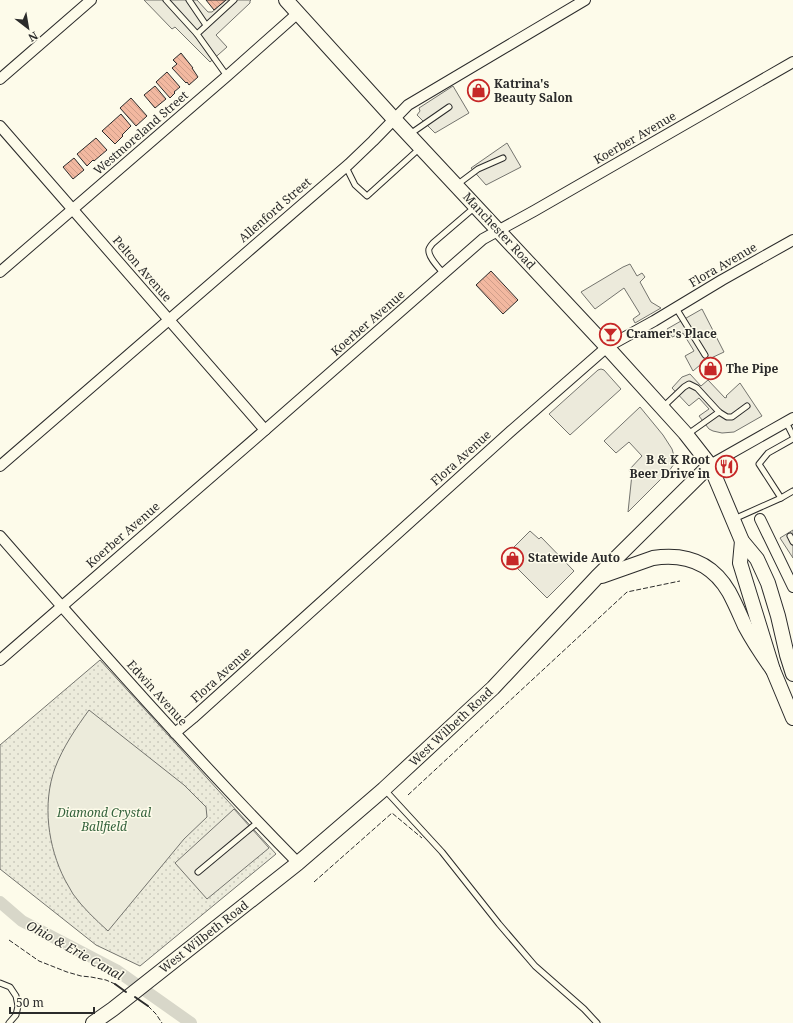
<svg xmlns="http://www.w3.org/2000/svg" width="793" height="1023" font-family="'Noto Serif',serif">
  <defs>
    <pattern id="grass-dots" width="8" height="8" patternUnits="userSpaceOnUse"><rect width="8" height="8" fill="#ecebdb"/><path d="M2 2h.1M6 6h.1" fill="none" stroke="#cbcabc" stroke-width="1.8" stroke-linecap="round"/></pattern>
    <pattern id="building-back-hatch" width="6" height="6" patternUnits="userSpaceOnUse"><rect width="6" height="6" fill="#f2b8a0"/><path d="M-1 5l2 2M0 0l6 6M5-1l2 2" fill="none" stroke="#d09e8a"/></pattern>
  </defs>
  <rect width="100%" height="100%" fill="#fdfbea"/>
  <path fill="url(#grass-dots)" stroke="#74746e" d="M 100,660 L 276,854 L 140,966 L 96,945 L 0,869 L 0,745 Z"/>
  <path fill="#ecebdb" stroke="#74746e" d="M 89,710 L 184,785 L 206,807 L 207,817 L 184,839 L 108,931 C 95,919 83,908 73,894 C 70,889 68,885 65,880 C 48,847 42,804 55,768 C 63,747 76,728 89,710 Z"/>
  <g fill="#eceadb" stroke="#74746e">
    <path d="M 144,0 L 197,0 L 208,12 L 212,12 L 226,0 L 251,0 L 250,1 L 250,3 L 216,35 L 227,47 L 210,62 L 175,27 L 172,29 Z"/>
    <path d="M 453,86 L 469,113 L 435,133 L 417,115 L 420,111 L 419,108 Z"/>
    <path d="M 507,143 L 521,167 L 486,185 L 471,168 Z"/>
    <path d="M 630,264 L 637,276 L 642,273 L 645,277 L 640,282 L 651,302 L 661,308 L 635,323 L 633,319 L 640,314 L 624,288 L 595,309 L 581,292 L 623,267 Z"/>
    <path d="M 702,309 L 724,352 L 709,359 L 701,366 L 700,365 L 693,371 L 685,356 L 694,351 L 683,333 L 672,337 L 667,329 Z"/>
    <path d="M 601,369 L 604,370 L 621,389 L 570,435 L 549,414 L 598,370 Z"/>
    <path d="M 690,374 L 701,386 L 708,380 L 725,398 L 727,397 L 726,396 L 740,383 L 762,416 L 734,432 L 722,433 L 713,431 L 709,429 L 699,416 L 709,409 L 699,398 L 689,406 L 672,388 L 682,377 Z"/>
    <path d="M 640,407 L 663,435 L 672,449 L 674,456 L 674,464 L 669,471 L 628,512 L 632,474 L 629,470 L 642,456 L 629,442 L 616,453 L 604,441 Z"/>
    <path d="M 793,530 L 793,558 L 780,538 Z"/>
    <path d="M 530,531 L 539,539 L 541,537 L 574,571 L 547,598 L 513,564 L 520,557 L 512,549 Z"/>
    <path d="M 234,809 L 269,848 L 207,899 L 175,863 Z"/>
  </g>
  <g fill="none" stroke-linecap="round" stroke-linejoin="round">
    <path stroke="#d8d7c9" stroke-width="12" d="M 0,902 L 22,921 L 116,970 L 191,1023"/>
  </g>
  <g fill="url(#building-back-hatch)" stroke="#2b2b2b">
    <path d="M 206,0 L 226,0 L 214,10 Z"/>
    <path d="M 181,53 L 193,68 L 192,68 L 198,77 L 189,85 L 187,82 L 186,83 L 172,68 L 177,64 L 173,60 Z"/>
    <path d="M 167,72 L 180,87 L 174,92 L 175,93 L 170,98 L 156,82 Z"/>
    <path d="M 155,86 L 166,99 L 155,108 L 144,95 Z"/>
    <path d="M 131,98 L 147,116 L 136,126 L 120,108 Z"/>
    <path d="M 121,114 L 131,126 L 122,135 L 123,136 L 115,144 L 102,131 Z"/>
    <path d="M 96,138 L 107,150 L 94,161 L 93,160 L 87,166 L 77,154 Z"/>
    <path d="M 74,158 L 84,170 L 73,179 L 63,167 Z"/>
    <path d="M 491,271 L 518,300 L 503,314 L 476,285 Z"/>
  </g>
  <g fill="none" stroke-linecap="round" stroke-linejoin="round">
    <defs>
      <g id="service">
        <path d="M 166,0 L 197,34"/>
        <path d="M 189,0 L 206,25"/>
        <path d="M 227,76 L 197,34 L 234,0"/>
        <path d="M 410,134 L 449,107"/>
        <path d="M 346,167 L 355,185 L 367,196 L 420,148"/>
        <path d="M 458,184 L 478,169 L 503,158"/>
        <path d="M 444,274 C 439,268 427,256 429,249 C 429,248 432,244 433,243 L 475,207"/>
        <path d="M 676,308 L 705,355"/>
        <path d="M 663,407 L 684,387 L 689,384 L 697,388 L 719,412 L 727,417 L 732,417 L 747,406"/>
        <path d="M 786,422 L 793,436"/>
        <path d="M 688,434 L 719,412"/>
        <path d="M 781,498 L 759,464 L 768,453 L 793,439"/>
        <path d="M 734,519 L 781,498 L 793,491"/>
        <path d="M 790,536 L 793,542"/>
        <path d="M 385,790 L 442,852 L 499,924 L 535,966 L 584,1009 L 597,1023"/>
        <path d="M 198,872 L 258,822"/>
        <path d="M 0,983 L 10,987 L 16,996 L 18,1006 L 16,1015 L 9,1023"/>
      </g>
      <g id="minor">
        <path d="M 0,79 L 91,0"/>
        <path d="M 0,126 L 265,430"/>
        <path d="M 0,272 L 227,76 L 298,13"/>
        <path d="M 710,465 L 793,418"/>
        <path d="M 0,466 L 349,164 L 373,141 L 408,105 L 585,0"/>
        <path d="M 760,519 L 793,587"/>
        <path d="M 0,536 C 97,647 195,758 298,863"/>
        <path d="M 0,660 L 265,430 L 483,239 L 534,211 L 793,62"/>
        <path d="M 175,733 L 193,718 L 511,431 L 607,347 L 654,321 L 722,280 L 793,240"/>
      </g>
      <g id="secondary">
        <path d="M 286,0 L 394,119 L 607,347 L 685,433 L 710,465 L 742,541 L 757,559 L 768,583 L 778,616 L 787,655 L 793,674"/>
        <path d="M 742,541 L 740,563 L 773,670 L 793,718"/>
        <path d="M 602,576 L 653,558 C 686,553 712,563 729,592 C 735,603 740,615 745,626 C 753,641 763,656 773,670"/>
        <path d="M 93,1023 L 113,1009 L 298,863 L 384,789 L 493,688 L 597,577 L 710,465"/>
      </g>
    </defs>
    <use href="#service" stroke="#2b2b2b" stroke-width="7"/>
    <use href="#minor" stroke="#2b2b2b" stroke-width="12"/>
    <use href="#secondary" stroke="#2b2b2b" stroke-width="16"/>
    <use href="#service" stroke="#fdfbea" stroke-width="5"/>
    <use href="#minor" stroke="#fdfbea" stroke-width="10"/>
    <use href="#secondary" stroke="#fdfbea" stroke-width="14"/>
    <g stroke="#2b2b2b" stroke-width="1" stroke-dasharray="5 2" stroke-linecap="butt">
      <path d="M 408,795 L 627,592 L 680,581"/>
      <path d="M 314,882 L 392,813 L 422,838"/>
      <path d="M 9,940 L 39,961 L 67,972 L 81,976 L 91,977 L 106,980 L 115,984"/>
      <path d="M 148,1006 L 156,1014 L 162,1023"/>
    </g>
    <g stroke="#2b2b2b" stroke-width="2">
      <path d="M 115,984 L 126,992"/>
      <path d="M 135,997 L 148,1006"/>
    </g>
  </g>
  <defs>
    <symbol id="shop-ring" viewBox="-11 -11 22 22"><circle r="9.5" fill="#fdfbea" stroke="#c62828" stroke-width="1.5"/><path d="M-5-2.5h2.3a2.7 3.5 0 0 1 5.4 0H5L5.5 6h-11ZM-1.5-2.5h3a1.5 2.3 0 0 0-3 0Z" fill="#c62828"/></symbol>
    <symbol id="bar-ring" viewBox="-11 -11 22 22"><circle r="9.5" fill="#fdfbea" stroke="#c62828" stroke-width="1.5"/><path d="M-6-5H6L.8 .8V4.5H3.5V6h-7V4.5H-.8V.8Z" fill="#c62828"/></symbol>
    <symbol id="restaurant-ring" viewBox="-11 -11 22 22"><circle r="9.5" fill="#fdfbea" stroke="#c62828" stroke-width="1.5"/><path d="M-5-6h1v4h1v-4h1v4h1v-4h1v5L-1.5 .5V6h-2V.5L-5-1ZM5-6V6H3V1.5H1.5Q1.5-4 5-6Z" fill="#c62828"/></symbol>
  </defs>
  <g fill-rule="evenodd">
    <use href="#shop-ring" x="466" y="78" width="25" height="25"/>
    <use href="#bar-ring" x="598" y="322" width="25" height="25"/>
    <use href="#shop-ring" x="698" y="356" width="25" height="25"/>
    <use href="#restaurant-ring" x="714" y="454" width="25" height="25"/>
    <use href="#shop-ring" x="500" y="546" width="25" height="25"/>
  </g>
  <g text-anchor="middle" stroke-width="3" stroke-linejoin="round" paint-order="stroke">
    <g font-size="12" font-weight="bold" fill="#2b2b2b" stroke="#fdfbea" text-anchor="start">
      <text x="494" y="88">Katrina's<tspan x="494" dy="14">Beauty Salon</tspan></text>
      <text x="626" y="338">Cramer's Place</text>
      <text x="726" y="373">The Pipe</text>
      <text x="710" y="464" text-anchor="end">B &amp; K Root<tspan x="710" dy="14">Beer Drive in</tspan></text>
      <text x="528" y="562">Statewide Auto</text>
    </g>
    <g font-size="12" fill="#2b2b2b" stroke="#fdfbea">
      <text transform="translate(141 133) rotate(-41)" y="4">Westmoreland Street</text>
      <text transform="translate(635 138) rotate(-30)" y="4">Koerber Avenue</text>
      <text transform="translate(275 210) rotate(-41)" y="4">Allenford Street</text>
      <text transform="translate(499 231) rotate(47)" y="4">Manchester Road</text>
      <text transform="translate(723 265) rotate(-30)" y="4">Flora Avenue</text>
      <text transform="translate(142 269) rotate(49)" y="4">Pelton Avenue</text>
      <text transform="translate(368 323) rotate(-41)" y="4">Koerber Avenue</text>
      <text transform="translate(461 458) rotate(-42)" y="4">Flora Avenue</text>
      <text transform="translate(123 535) rotate(-41)" y="4">Koerber Avenue</text>
      <text transform="translate(221 675) rotate(-42)" y="4">Flora Avenue</text>
      <text transform="translate(157 693) rotate(48)" y="4">Edwin Avenue</text>
      <text transform="translate(451 727) rotate(-43)" y="4">West Wilbeth Road</text>
      <text transform="translate(204 937) rotate(-38)" y="4">West Wilbeth Road</text>
    </g>
    <g font-size="12" font-style="italic" fill="#34623c" stroke="#fdfbea">
      <text x="104" y="817">Diamond Crystal<tspan x="104" dy="14">Ballfield</tspan></text>
    </g>
    <g font-size="13" font-style="italic" fill="#2b2b2b" stroke="#fdfbea">
      <text transform="translate(75 950) rotate(29)" y="5">Ohio &amp; Erie Canal</text>
    </g>
  </g>
  <g transform="translate(28 28) rotate(149)" stroke="#fdfbea" stroke-width="3" paint-order="stroke">
  <path d="M0-3L7 15L0 10L-7 15Z" fill="#2b2b2b"/>
  <text y="-6" font-size="11" font-weight="bold" text-anchor="middle" fill="#2b2b2b">N</text>
  </g>
  <path d="M10 1007v6h84v-6" fill="none" stroke="#2b2b2b" stroke-width="2"/>
  <text x="16" y="1007" font-size="12" fill="#2b2b2b" stroke="#fdfbea" stroke-width="3" paint-order="stroke">50 m</text>
</svg>
